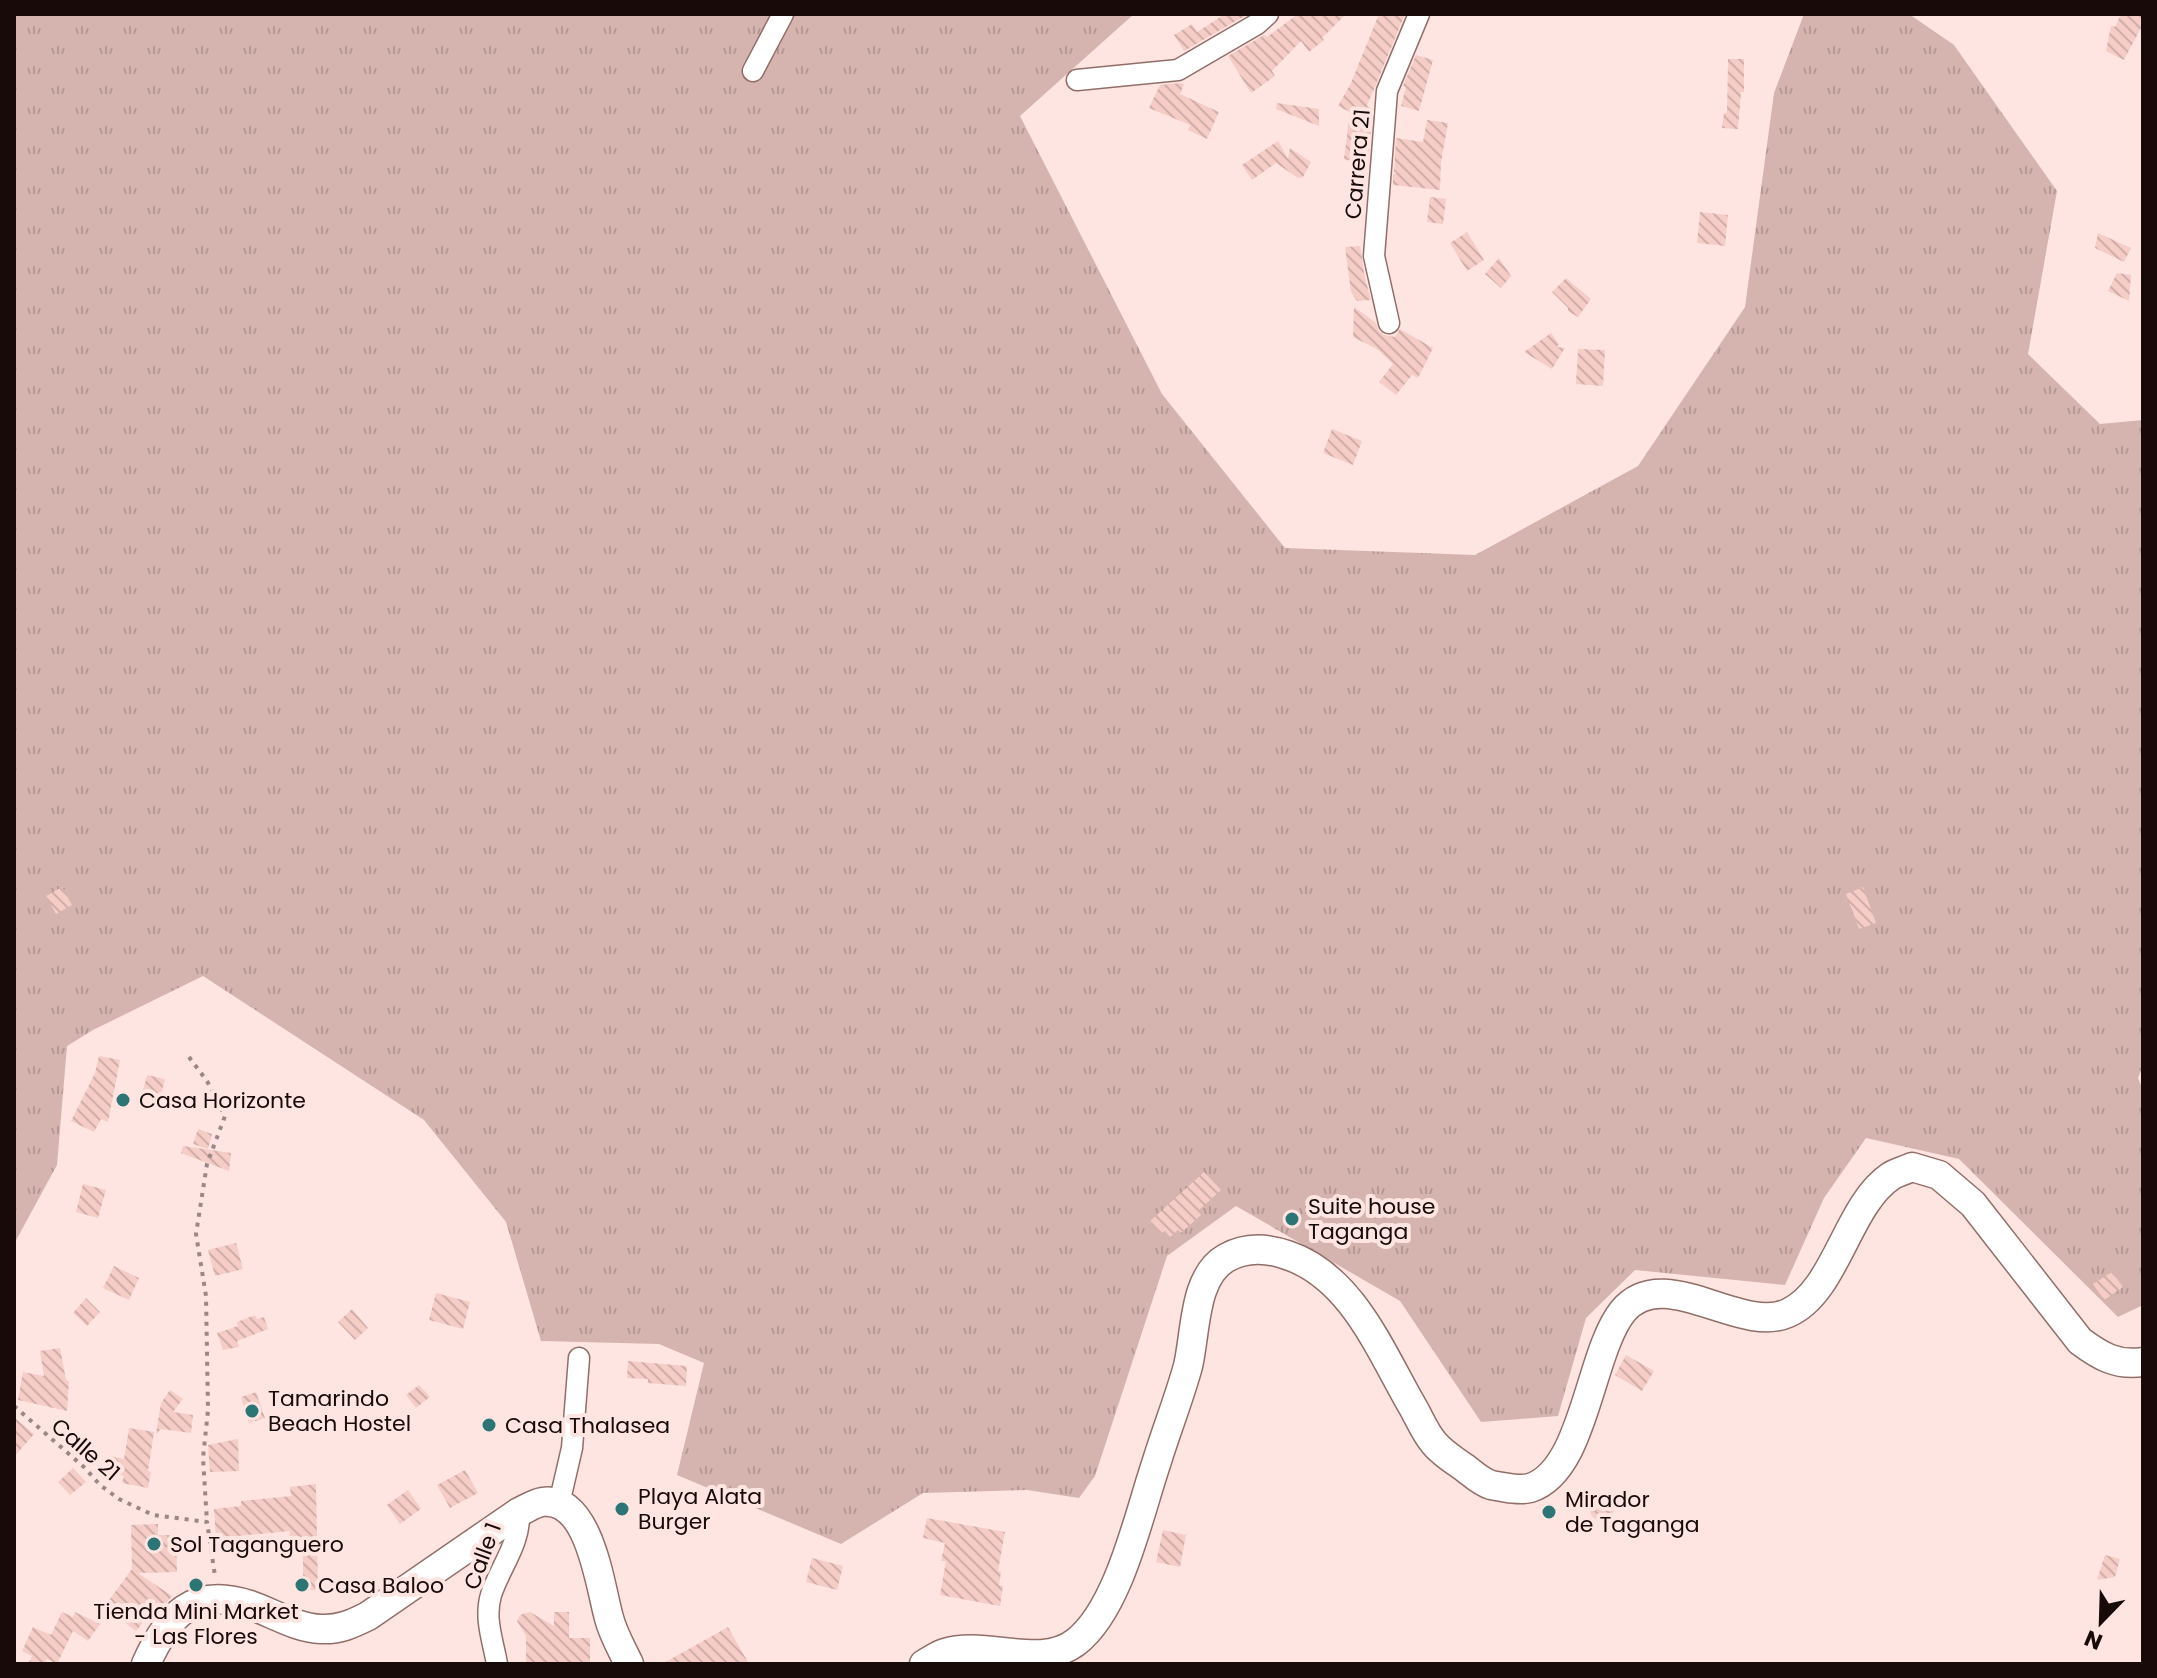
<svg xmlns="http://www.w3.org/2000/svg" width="2157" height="1678" font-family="Poppins,sans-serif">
  <defs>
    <pattern id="grass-tufts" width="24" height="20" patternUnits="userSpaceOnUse" patternTransform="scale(2)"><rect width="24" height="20" fill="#d5b4af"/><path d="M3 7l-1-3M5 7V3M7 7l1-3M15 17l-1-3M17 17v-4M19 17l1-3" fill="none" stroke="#b69995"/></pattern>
    <pattern id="building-back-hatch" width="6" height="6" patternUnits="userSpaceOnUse" patternTransform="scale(2)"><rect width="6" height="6" fill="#f5ccc6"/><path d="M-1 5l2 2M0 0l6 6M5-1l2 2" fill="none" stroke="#d1aea9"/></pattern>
  </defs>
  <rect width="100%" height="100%" fill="#fee5e1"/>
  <path fill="url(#grass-tufts)" d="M 14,14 L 1134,14 L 1020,116 L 1162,394 L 1285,548 L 1475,555 L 1638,466 L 1745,307 L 1774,93 L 1804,14 L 1909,14 L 1954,45 L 2057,191 L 2028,354 L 2100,424 L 2143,420 L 2143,1065 L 2138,1078 L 2143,1090 L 2143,1305 L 2118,1317 L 1959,1159 L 1866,1138 L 1824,1198 L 1785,1285 L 1635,1270 L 1586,1318 L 1558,1416 L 1481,1422 L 1400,1301 L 1236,1206 L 1167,1256 L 1095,1476 L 1079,1498 L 1027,1490 L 923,1493 L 841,1544 L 677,1475 L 704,1363 L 659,1344 L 541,1341 L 506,1222 L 424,1120 L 203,976 L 93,1030 L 67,1046 L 57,1165 L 14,1244 Z"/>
  <g fill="url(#building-back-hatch)">
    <path d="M 1225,14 L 1248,14 L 1184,51 L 1174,35 L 1192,24 L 1197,32 Z"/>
    <path d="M 1298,14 L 1346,14 L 1322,38 L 1324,40 L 1309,52 L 1301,41 L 1272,71 L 1275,76 L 1251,93 L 1228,56 L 1264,35 L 1267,37 Z"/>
    <path d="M 1379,14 L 1405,14 L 1367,106 L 1373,109 L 1368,166 L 1344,159 L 1350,112 L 1338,106 L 1351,83 Z"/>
    <path d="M 2121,14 L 2143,14 L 2143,24 L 2124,60 L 2106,51 L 2111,26 L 2115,27 Z"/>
    <path d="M 1416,55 L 1433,60 L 1419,111 L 1401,106 L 1406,87 L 1403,86 Z"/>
    <path d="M 1728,59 L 1744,59 L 1744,92 L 1741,92 L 1738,129 L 1722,128 L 1724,113 L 1727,113 Z"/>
    <path d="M 1180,83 L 1184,84 L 1180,94 L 1219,112 L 1207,139 L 1188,130 L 1190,125 L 1149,108 L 1160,85 Z"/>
    <path d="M 1277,103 L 1319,109 L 1319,126 L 1276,109 Z"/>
    <path d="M 1427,120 L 1448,123 L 1441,162 L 1440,190 L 1393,185 L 1393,174 L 1397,173 L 1394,172 L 1396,138 L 1423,142 Z"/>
    <path d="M 1278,141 L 1288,159 L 1290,148 L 1311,162 L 1303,177 L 1298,178 L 1276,163 L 1252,180 L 1242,165 Z"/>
    <path d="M 1430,197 L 1446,199 L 1443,224 L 1427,222 Z"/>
    <path d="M 1700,212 L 1728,215 L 1725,246 L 1697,243 Z"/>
    <path d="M 1467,232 L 1484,260 L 1467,271 L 1450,243 Z"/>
    <path d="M 2098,233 L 2131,248 L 2124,262 L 2095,248 Z"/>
    <path d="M 1360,246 L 1365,278 L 1371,300 L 1357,301 L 1351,292 L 1345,247 Z"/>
    <path d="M 1499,258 L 1511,276 L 1501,288 L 1485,274 Z"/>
    <path d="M 2117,273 L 2131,275 L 2129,301 L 2108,291 Z"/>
    <path d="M 1566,278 L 1591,299 L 1578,317 L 1568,311 L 1568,308 L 1552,292 Z"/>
    <path d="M 1354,307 L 1376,323 L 1379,331 L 1384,335 L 1395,337 L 1400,329 L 1433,348 L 1418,378 L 1412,375 L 1396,395 L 1379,382 L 1393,364 L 1377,349 L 1353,337 Z"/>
    <path d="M 1551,333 L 1559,344 L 1557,347 L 1565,348 L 1552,369 L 1524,352 Z"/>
    <path d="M 1578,349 L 1605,350 L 1603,386 L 1576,384 Z"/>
    <path d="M 1332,429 L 1362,441 L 1353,465 L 1323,453 Z"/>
    <path d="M 62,887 L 72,905 L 56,914 L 46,896 Z"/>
    <path d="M 1863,887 L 1876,923 L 1859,929 L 1846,894 Z"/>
    <path d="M 99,1056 L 120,1060 L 108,1122 L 101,1119 L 94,1132 L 71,1121 L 95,1073 Z"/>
    <path d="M 147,1075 L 165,1079 L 160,1099 L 142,1094 Z"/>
    <path d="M 198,1129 L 212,1134 L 208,1149 L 193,1144 Z"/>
    <path d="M 183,1146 L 231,1153 L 229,1171 L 181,1153 Z"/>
    <path d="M 1204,1172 L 1221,1190 L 1198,1211 L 1201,1215 L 1181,1233 L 1178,1230 L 1170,1237 L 1165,1231 L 1162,1233 L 1150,1221 Z"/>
    <path d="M 83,1184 L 106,1190 L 98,1218 L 76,1212 Z"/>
    <path d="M 236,1243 L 243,1269 L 215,1276 L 208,1250 Z"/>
    <path d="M 114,1266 L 139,1278 L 129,1300 L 103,1288 Z"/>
    <path d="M 2112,1272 L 2123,1287 L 2104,1300 L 2093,1284 Z"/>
    <path d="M 436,1293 L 470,1302 L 463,1329 L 429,1320 Z"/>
    <path d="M 86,1298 L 100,1312 L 87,1326 L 73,1313 Z"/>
    <path d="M 352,1309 L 368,1328 L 355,1340 L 338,1322 Z"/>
    <path d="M 255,1315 L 257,1319 L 264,1317 L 268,1329 L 237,1341 L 239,1347 L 223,1350 L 217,1333 L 238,1326 L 237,1322 Z"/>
    <path d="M 60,1348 L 66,1380 L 69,1381 L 67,1411 L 18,1400 L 23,1372 L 44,1376 L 40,1351 Z"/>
    <path d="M 1626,1355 L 1654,1371 L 1642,1391 L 1615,1375 Z"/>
    <path d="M 628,1361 L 687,1366 L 686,1386 L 648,1383 L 648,1379 L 627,1378 Z"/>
    <path d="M 419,1385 L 430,1397 L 416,1408 L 406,1395 Z"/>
    <path d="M 170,1390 L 183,1399 L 173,1412 L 193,1415 L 191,1433 L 161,1429 L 156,1434 L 161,1403 Z"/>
    <path d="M 256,1392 L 265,1418 L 249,1423 L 241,1397 Z"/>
    <path d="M 14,1417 L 34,1434 L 14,1457 Z"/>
    <path d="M 129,1428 L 154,1432 L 148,1471 L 151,1472 L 148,1488 L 122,1483 L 124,1476 L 107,1471 L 110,1456 L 124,1459 Z"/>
    <path d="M 238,1439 L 239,1471 L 210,1472 L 208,1445 Z"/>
    <path d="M 73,1468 L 86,1482 L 70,1495 L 58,1482 Z"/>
    <path d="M 465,1470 L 478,1493 L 450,1508 L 437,1485 Z"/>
    <path d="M 316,1484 L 318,1590 L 303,1590 L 303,1541 L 289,1540 L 290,1531 L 216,1538 L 214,1509 L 241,1506 L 241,1501 L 291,1496 L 290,1487 Z"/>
    <path d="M 408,1490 L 421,1509 L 400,1524 L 387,1505 Z"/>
    <circle cx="1602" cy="1509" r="12"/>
    <path d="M 927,1518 L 1005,1532 L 998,1571 L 1001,1572 L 999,1585 L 1003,1586 L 1000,1606 L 940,1595 L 946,1561 L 941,1561 L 945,1543 L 923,1538 Z"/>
    <path d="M 158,1524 L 158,1535 L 176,1535 L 177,1572 L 138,1573 L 172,1596 L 152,1619 L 148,1616 L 136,1631 L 104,1607 L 132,1569 L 131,1525 Z"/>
    <path d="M 1163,1530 L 1186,1535 L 1180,1567 L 1156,1562 Z"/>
    <path d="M 2105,1555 L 2120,1559 L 2115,1577 L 2097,1580 Z"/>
    <path d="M 812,1558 L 843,1566 L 837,1590 L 806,1582 Z"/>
    <path d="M 62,1612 L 73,1617 L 75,1612 L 100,1624 L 88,1641 L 73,1631 L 57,1664 L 47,1659 L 44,1664 L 28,1664 L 32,1656 L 22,1651 L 33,1627 L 51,1635 Z"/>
    <path d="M 530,1612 L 554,1626 L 554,1612 L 569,1612 L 569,1638 L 590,1638 L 590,1664 L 526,1664 L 526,1636 L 517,1621 L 520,1615 Z"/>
    <path d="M 728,1627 L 749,1664 L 662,1664 Z"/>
  </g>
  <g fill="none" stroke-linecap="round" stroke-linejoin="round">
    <defs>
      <g id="street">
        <path d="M 753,71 L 783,14"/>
        <path d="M 1077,80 L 1178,70 L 1257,24 L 1268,14"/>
        <path d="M 1389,323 L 1374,256 L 1387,91 L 1419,14"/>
        <path d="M 559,1504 L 572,1448 L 579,1358"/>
        <path d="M 497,1664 C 493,1641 484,1618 491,1595 C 500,1567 521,1543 519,1512"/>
      </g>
      <g id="secondary">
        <path d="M 146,1664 C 168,1615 193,1586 250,1605 C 273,1613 296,1628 321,1629 C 339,1630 352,1624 368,1616 L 519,1512 C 526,1509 535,1503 542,1502 C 590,1495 600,1587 609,1618 C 613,1634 622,1649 629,1664"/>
        <path d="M 924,1664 C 930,1661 938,1655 945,1653 C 986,1640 1040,1670 1076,1642 C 1119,1609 1139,1514 1156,1464 C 1166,1431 1179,1399 1188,1366 C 1196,1333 1193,1277 1226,1258 C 1245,1247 1267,1248 1287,1255 C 1353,1277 1381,1353 1414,1409 C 1420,1420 1426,1434 1434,1443 C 1442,1453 1455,1461 1465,1468 C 1473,1474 1481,1482 1491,1485 C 1502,1487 1520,1491 1530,1488 C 1585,1471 1589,1353 1623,1311 C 1664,1262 1740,1335 1788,1313 C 1836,1292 1847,1205 1891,1176 C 1897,1172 1906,1170 1912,1167 L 1939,1175 L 1973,1204 L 2080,1341 C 2100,1356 2117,1366 2143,1362"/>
      </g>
    </defs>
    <use href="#street" stroke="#926e69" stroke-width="23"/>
    <use href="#secondary" stroke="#926e69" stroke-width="31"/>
    <g stroke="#9b8785" stroke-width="4" stroke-dasharray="4 6" stroke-linecap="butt">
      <path d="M 189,1057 L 207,1081 L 225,1116 L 207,1164 L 196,1234 L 206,1296 L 208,1410 L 203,1458 L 207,1522"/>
      <path d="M 14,1406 L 85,1468 L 100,1485 L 119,1499 L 153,1515 L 207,1522 L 215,1576"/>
    </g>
    <use href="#street" stroke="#fff" stroke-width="20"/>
    <use href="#secondary" stroke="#fff" stroke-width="28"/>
  </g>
  <g fill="#2b7574" stroke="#fee5e1" stroke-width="3">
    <circle cx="123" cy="1100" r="8"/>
    <circle cx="1292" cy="1219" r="8"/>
    <circle cx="252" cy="1411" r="8"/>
    <circle cx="489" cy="1425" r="8"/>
    <circle cx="622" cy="1509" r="8"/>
    <circle cx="1549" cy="1512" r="8"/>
    <circle cx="154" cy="1544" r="8"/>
    <circle cx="196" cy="1585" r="8"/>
    <circle cx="302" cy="1585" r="8"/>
  </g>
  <g text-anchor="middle" stroke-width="8" stroke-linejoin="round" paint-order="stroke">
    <g font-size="22" fill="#170a09" stroke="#fee5e1">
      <text transform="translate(1357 164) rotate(-85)" y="8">Carrera 21</text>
      <text transform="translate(86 1449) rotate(41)" y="8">Calle 21</text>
      <text transform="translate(482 1556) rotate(-70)" y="8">Calle 1</text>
    </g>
    <g font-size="22" fill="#170a09" stroke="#fee5e1" text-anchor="start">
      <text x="139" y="1108">Casa Horizonte</text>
      <text x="1308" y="1214">Suite house<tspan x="1308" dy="25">Taganga</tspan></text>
      <text x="268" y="1406">Tamarindo<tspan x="268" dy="25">Beach Hostel</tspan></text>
      <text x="505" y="1433">Casa Thalasea</text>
      <text x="638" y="1504">Playa Alata<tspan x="638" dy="25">Burger</tspan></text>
      <text x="1565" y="1507">Mirador<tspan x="1565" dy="25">de Taganga</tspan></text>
      <text x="170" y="1552">Sol Taganguero</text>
      <text x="318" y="1593">Casa Baloo</text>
      <text x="196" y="1619" text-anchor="middle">Tienda Mini Market<tspan x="196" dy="25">- Las Flores</tspan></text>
    </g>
  </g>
  <rect width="2157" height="1678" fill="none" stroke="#170a09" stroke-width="32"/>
  <g transform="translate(2101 1622) rotate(203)" stroke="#fee5e1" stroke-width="6" paint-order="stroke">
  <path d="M0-6L14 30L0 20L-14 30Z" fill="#170a09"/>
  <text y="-12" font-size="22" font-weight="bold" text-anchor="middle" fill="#170a09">N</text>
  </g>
</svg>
